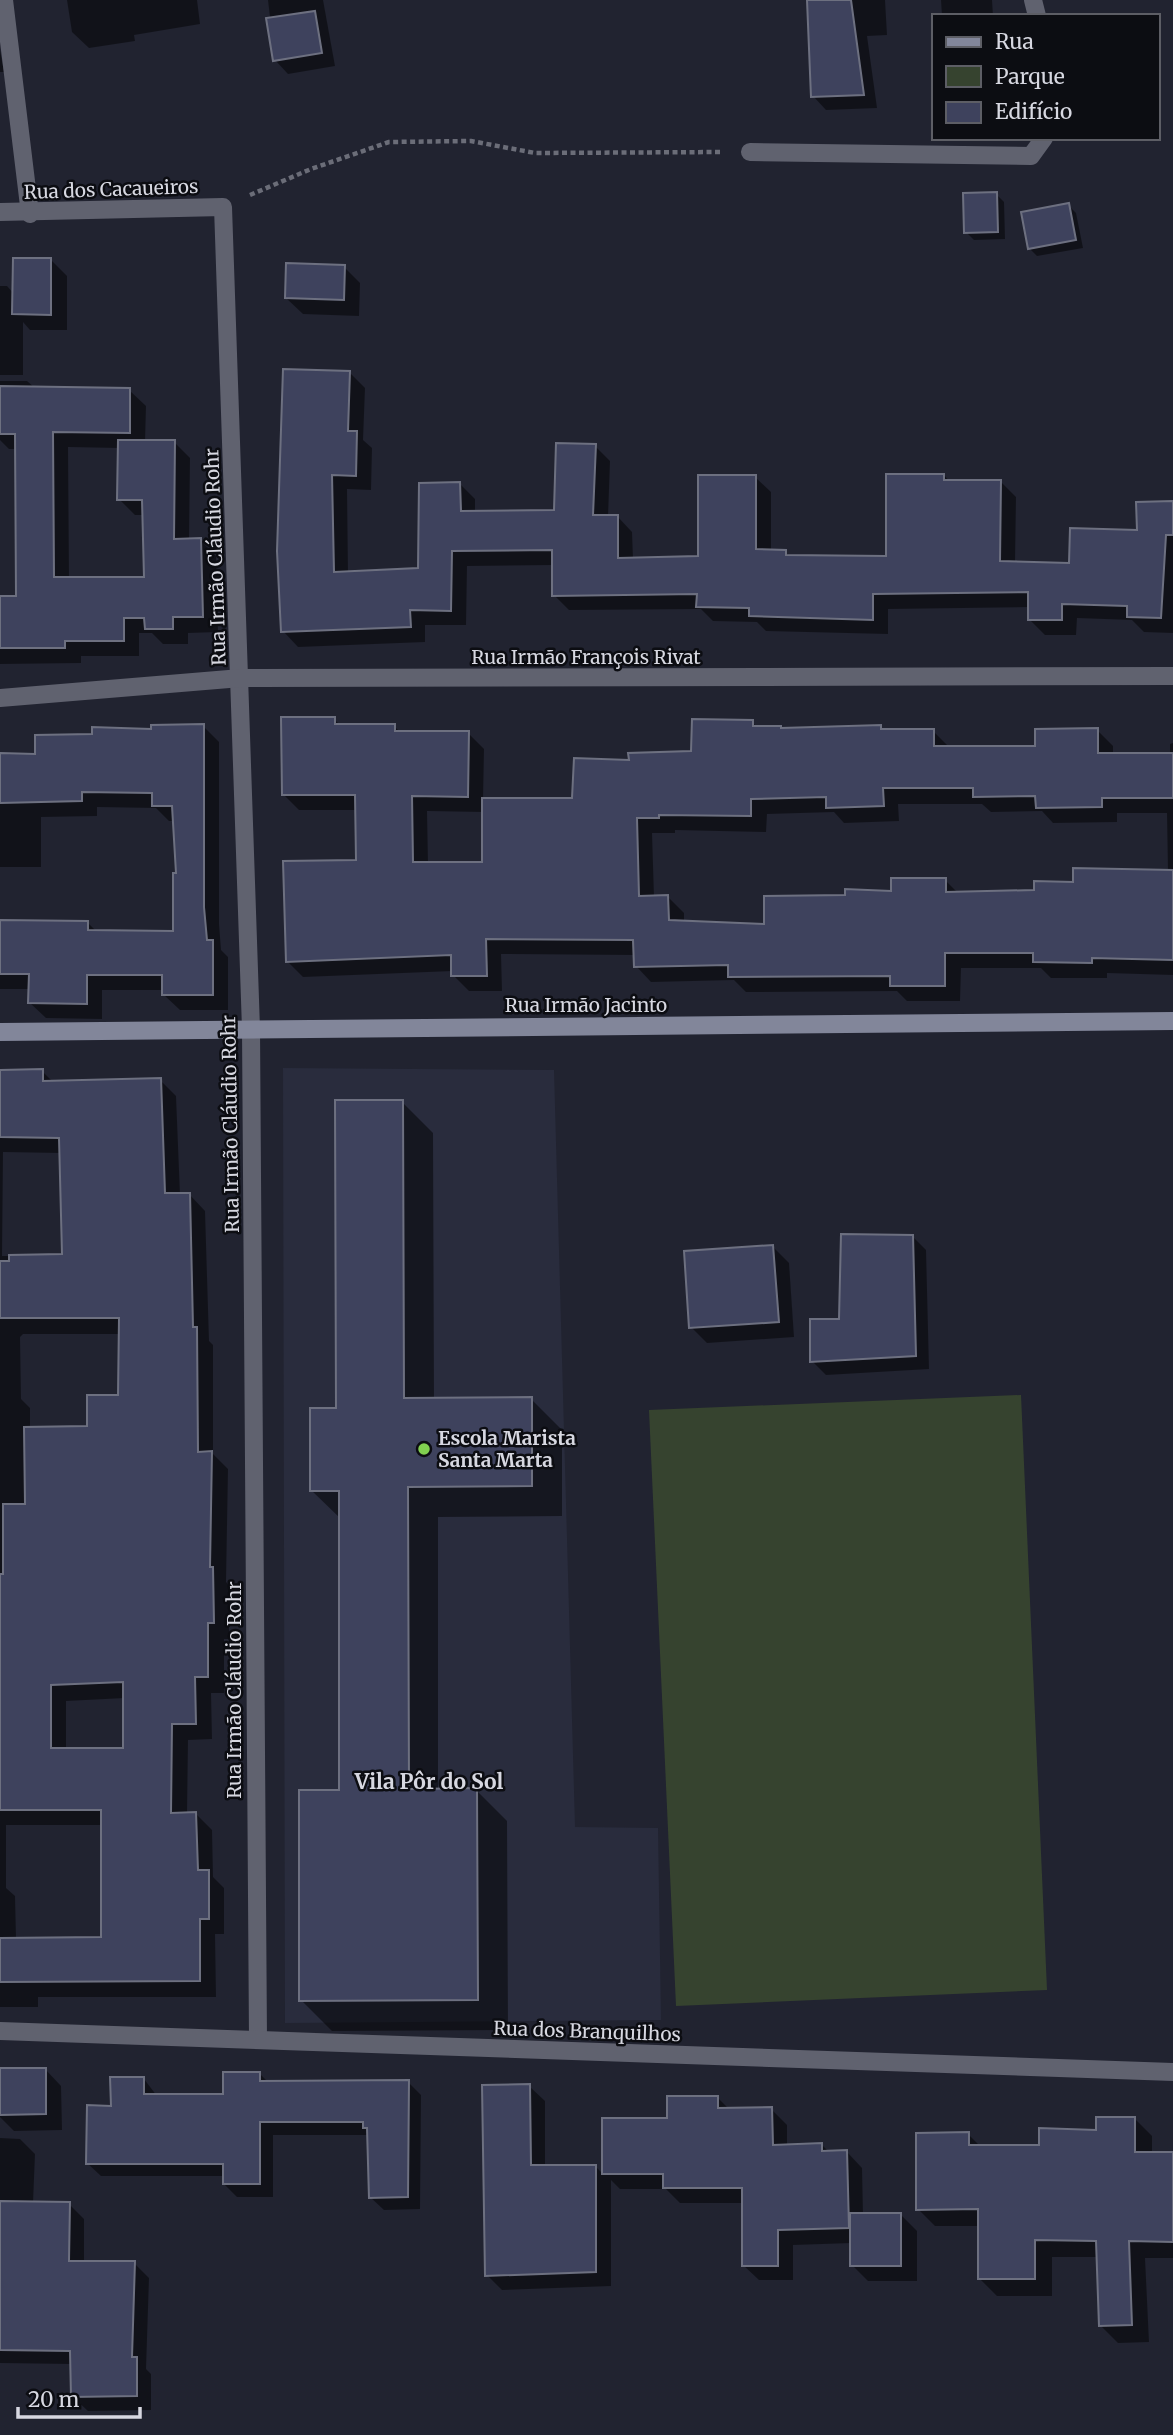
<svg xmlns="http://www.w3.org/2000/svg" width="1173" height="2435" font-family="Merriweather,serif">
  <rect width="100%" height="100%" fill="#212330"/>
  <path fill="#292c3d" d="M 283,1068 L 554,1070 L 575,1827 L 658,1828 L 661,2020 L 285,2023 Z"/>
  <path fill="#36432f" d="M 1021,1395 L 1047,1990 L 676,2006 L 649,1410 Z"/>
  <g fill="#0007" fill-rule="evenodd">
    <path d="M 67,0 L 197,0 L 200,24 L 134,35 L 135,41 L 89,48 L 72,32 Z"/>
    <path d="M 268,0 L 323,0 L 335,66 L 288,74 L 275,60 Z"/>
    <path d="M 809,0 L 885,0 L 887,35 L 867,36 L 877,108 L 826,110 L 813,96 Z"/>
    <path d="M 941,0 L 992,0 L 993,16 L 942,16 Z"/>
    <path d="M 0,50 L 4,72 L 0,72 Z"/>
    <path d="M 996,194 L 1004,202 L 1005,239 L 974,240 L 966,232 Z"/>
    <path d="M 1068,205 L 1076,213 L 1083,248 L 1037,256 L 1029,248 Z"/>
    <path d="M 51,260 L 67,276 L 67,330 L 30,330 L 23,322 L 23,375 L 0,375 L 0,286 L 7,286 L 14,294 Z"/>
    <path d="M 344,267 L 360,283 L 359,316 L 303,314 L 286,298 Z"/>
    <path d="M 349,372 L 365,388 L 363,440 L 372,448 L 371,490 L 347,489 L 348,573 L 420,570 L 460,484 L 475,499 L 475,513 L 555,512 L 595,446 L 610,461 L 608,517 L 617,516 L 632,532 L 633,559 L 699,558 L 755,477 L 771,492 L 771,551 L 785,552 L 790,557 L 888,558 L 944,475 L 950,482 L 1001,482 L 1016,497 L 1015,563 L 1071,564 L 1139,532 L 1173,502 L 1173,633 L 1144,632 L 1132,620 L 1077,618 L 1076,635 L 1045,635 L 1030,620 L 1030,607 L 888,609 L 888,634 L 766,631 L 757,622 L 713,621 L 701,609 L 569,610 L 554,595 L 554,565 L 467,566 L 466,625 L 425,625 L 425,642 L 298,647 L 283,631 Z"/>
    <path d="M 0,381 L 27,381 L 35,388 L 129,390 L 146,406 L 145,442 L 174,442 L 190,458 L 189,540 L 200,540 L 216,556 L 218,632 L 188,633 L 188,644 L 163,644 L 152,633 L 139,633 L 139,656 L 81,656 L 81,663 L 0,664 L 0,598 L 18,598 L 17,449 L 9,449 L 0,440 ZM 68,447 L 119,448 L 119,499 L 135,515 L 144,515 L 145,579 L 69,579 Z"/>
    <path d="M 334,719 L 341,726 L 394,726 L 401,733 L 468,733 L 484,749 L 483,800 L 573,800 L 630,762 L 692,753 L 752,722 L 758,728 L 783,730 L 880,727 L 885,731 L 933,731 L 949,747 L 1037,748 L 1097,730 L 1113,746 L 1113,755 L 1170,755 L 1170,744 L 1173,743 L 1173,975 L 1107,973 L 1107,978 L 1051,978 L 1041,968 L 961,968 L 960,1001 L 907,1001 L 897,991 L 746,992 L 734,980 L 651,982 L 636,966 L 635,955 L 501,954 L 502,991 L 469,991 L 453,975 L 453,971 L 303,977 L 287,961 L 357,861 L 357,810 L 299,810 L 283,794 ZM 898,804 L 982,804 L 991,812 L 1042,811 L 1053,823 L 1117,822 L 1117,813 L 1167,813 L 1168,871 L 1036,892 L 958,893 L 945,880 L 892,893 L 846,897 L 766,925 L 684,923 L 684,913 L 668,897 L 654,897 L 652,833 L 675,833 L 675,830 L 766,832 L 767,814 L 834,812 L 844,823 L 899,821 ZM 427,811 L 484,812 L 484,864 L 428,864 Z"/>
    <path d="M 203,726 L 219,742 L 219,924 L 221,950 L 228,957 L 228,1010 L 180,1010 L 164,995 L 164,990 L 102,990 L 102,1019 L 46,1018 L 30,1003 L 30,989 L 0,989 L 0,923 L 88,923 L 96,931 L 175,932 L 178,875 L 175,821 L 169,821 L 156,808 L 97,807 L 97,816 L 41,817 L 41,867 L 0,867 L 0,755 L 37,755 L 94,736 Z"/>
    <path d="M 0,1071 L 42,1071 L 54,1083 L 160,1080 L 176,1096 L 180,1195 L 189,1194 L 205,1211 L 209,1341 L 213,1345 L 213,1454 L 228,1469 L 226,1582 L 229,1585 L 229,1639 L 224,1639 L 224,1693 L 211,1693 L 212,1739 L 188,1740 L 187,1814 L 196,1814 L 212,1830 L 213,1877 L 224,1888 L 224,1934 L 215,1934 L 216,1997 L 38,1997 L 38,2007 L 0,2007 ZM 3,1152 L 61,1153 L 64,1256 L 2,1256 ZM 23,1334 L 120,1334 L 119,1397 L 89,1428 L 30,1429 L 30,1408 L 21,1399 L 20,1337 ZM 125,1698 L 125,1750 L 66,1750 L 66,1701 ZM 6,1825 L 103,1825 L 103,1939 L 16,1938 L 15,1896 L 6,1888 Z"/>
    <path d="M 402,1102 L 433,1133 L 434,1400 L 531,1399 L 562,1430 L 562,1516 L 438,1517 L 438,1791 L 476,1790 L 507,1821 L 508,2030 L 332,2031 L 301,2000 L 341,1792 L 341,1519 L 312,1491 L 338,1410 Z"/>
    <path d="M 913,1237 L 926,1250 L 929,1369 L 826,1375 L 812,1361 Z"/>
    <path d="M 773,1247 L 789,1263 L 794,1337 L 707,1343 L 691,1327 Z"/>
    <path d="M 45,2069 L 61,2086 L 62,2130 L 14,2131 L 0,2117 L 0,2070 Z"/>
    <path d="M 259,2073 L 268,2082 L 408,2082 L 421,2095 L 420,2209 L 384,2210 L 370,2197 L 369,2135 L 273,2135 L 273,2197 L 237,2197 L 224,2184 L 224,2176 L 101,2176 L 87,2163 L 112,2107 L 144,2079 L 157,2096 L 224,2096 Z"/>
    <path d="M 529,2086 L 545,2101 L 545,2167 L 596,2167 L 604,2175 L 603,2120 L 669,2120 L 718,2098 L 730,2110 L 771,2109 L 787,2125 L 787,2146 L 821,2144 L 830,2153 L 847,2152 L 862,2168 L 863,2215 L 901,2215 L 917,2231 L 917,2281 L 868,2281 L 852,2265 L 852,2243 L 793,2245 L 793,2280 L 759,2280 L 743,2265 L 744,2203 L 680,2203 L 666,2189 L 620,2189 L 611,2180 L 611,2286 L 502,2290 L 487,2275 Z"/>
    <path d="M 1134,2118 L 1152,2136 L 1152,2153 L 1173,2153 L 1173,2258 L 1145,2258 L 1149,2342 L 1118,2343 L 1101,2326 L 1098,2257 L 1052,2257 L 1052,2296 L 997,2296 L 979,2278 L 979,2226 L 935,2226 L 918,2209 L 968,2134 L 981,2147 L 1040,2147 Z"/>
    <path d="M 0,2138 L 20,2139 L 35,2154 L 33,2203 L 69,2204 L 84,2219 L 84,2262 L 134,2263 L 149,2278 L 146,2369 L 151,2374 L 151,2410 L 88,2411 L 73,2397 L 72,2364 L 0,2363 Z"/>
  </g>
  <g fill="#3e425d" stroke="#6d7080" stroke-width="2" fill-rule="evenodd">
    <path d="M 807,0 L 851,0 L 864,95 L 811,97 Z"/>
    <path d="M 315,11 L 322,53 L 273,61 L 266,18 Z"/>
    <path d="M 997,192 L 998,232 L 964,233 L 963,193 Z"/>
    <path d="M 1069,203 L 1076,240 L 1028,249 L 1021,212 Z"/>
    <path d="M 13,258 L 51,258 L 51,315 L 12,314 Z"/>
    <path d="M 286,263 L 345,265 L 344,300 L 285,298 Z"/>
    <path d="M 283,369 L 350,371 L 348,431 L 357,431 L 356,476 L 332,475 L 334,572 L 418,568 L 419,483 L 460,482 L 461,511 L 554,510 L 556,443 L 596,444 L 593,515 L 618,515 L 618,558 L 698,556 L 698,475 L 756,475 L 756,549 L 786,550 L 786,555 L 886,556 L 886,474 L 944,474 L 944,480 L 1001,480 L 1000,561 L 1069,563 L 1070,528 L 1137,530 L 1136,502 L 1173,501 L 1173,535 L 1166,535 L 1161,618 L 1127,617 L 1127,606 L 1062,604 L 1062,620 L 1028,620 L 1028,592 L 873,594 L 873,620 L 749,616 L 749,608 L 696,607 L 697,594 L 552,596 L 552,550 L 452,551 L 451,611 L 410,610 L 411,627 L 281,632 L 277,551 Z"/>
    <path d="M 0,386 L 130,388 L 130,433 L 53,432 L 54,577 L 144,577 L 142,500 L 117,500 L 118,440 L 175,440 L 174,539 L 201,538 L 203,617 L 173,617 L 173,629 L 145,629 L 144,618 L 124,618 L 124,641 L 65,641 L 65,648 L 0,648 L 0,596 L 16,596 L 15,434 L 0,434 Z"/>
    <path d="M 281,717 L 335,717 L 335,724 L 395,724 L 395,731 L 469,731 L 468,797 L 412,796 L 413,862 L 482,862 L 482,798 L 572,798 L 574,758 L 629,760 L 628,753 L 691,751 L 692,719 L 753,720 L 753,726 L 781,726 L 781,728 L 881,725 L 881,729 L 934,729 L 934,746 L 1035,746 L 1035,729 L 1098,728 L 1098,753 L 1173,753 L 1173,798 L 1102,798 L 1102,807 L 1036,808 L 1035,796 L 973,797 L 973,788 L 883,788 L 884,806 L 826,808 L 826,797 L 751,799 L 751,816 L 659,815 L 659,818 L 637,818 L 639,896 L 668,895 L 669,920 L 764,924 L 764,896 L 845,895 L 845,889 L 891,891 L 891,878 L 946,878 L 946,892 L 1034,890 L 1034,881 L 1073,882 L 1073,868 L 1173,870 L 1173,960 L 1092,958 L 1092,963 L 1033,962 L 1033,953 L 945,953 L 945,986 L 890,986 L 890,976 L 728,977 L 728,965 L 634,967 L 633,940 L 486,939 L 487,976 L 451,976 L 451,955 L 286,962 L 283,861 L 356,860 L 355,795 L 282,795 Z"/>
    <path d="M 204,724 L 204,907 L 207,940 L 213,940 L 213,995 L 162,995 L 162,975 L 87,975 L 87,1004 L 28,1003 L 29,974 L 0,974 L 0,920 L 88,921 L 88,930 L 173,931 L 173,873 L 176,873 L 172,806 L 152,806 L 152,793 L 82,792 L 82,801 L 0,803 L 0,753 L 35,754 L 35,735 L 92,734 L 92,727 L 151,729 L 151,725 Z"/>
    <path d="M 43,1069 L 43,1081 L 161,1078 L 165,1193 L 190,1193 L 193,1327 L 197,1327 L 198,1452 L 212,1451 L 210,1567 L 213,1567 L 214,1623 L 208,1623 L 208,1677 L 195,1677 L 196,1724 L 172,1724 L 171,1813 L 196,1812 L 198,1870 L 209,1870 L 209,1919 L 200,1919 L 200,1981 L 0,1982 L 0,1938 L 101,1937 L 101,1810 L 0,1810 L 0,1574 L 3,1574 L 3,1504 L 25,1504 L 24,1427 L 87,1426 L 87,1395 L 118,1395 L 119,1318 L 0,1318 L 0,1261 L 9,1261 L 9,1255 L 62,1254 L 59,1138 L 0,1137 L 0,1070 ZM 123,1682 L 123,1748 L 51,1748 L 51,1685 Z"/>
    <path d="M 335,1100 L 403,1100 L 404,1398 L 532,1397 L 532,1486 L 408,1487 L 409,1789 L 477,1788 L 478,2000 L 299,2001 L 299,1790 L 339,1790 L 339,1491 L 310,1491 L 310,1408 L 336,1408 Z"/>
    <path d="M 841,1234 L 913,1235 L 916,1356 L 810,1362 L 810,1319 L 839,1319 Z"/>
    <path d="M 773,1245 L 779,1322 L 689,1328 L 684,1251 Z"/>
    <path d="M 0,2068 L 46,2068 L 46,2114 L 0,2115 Z"/>
    <path d="M 223,2072 L 260,2072 L 260,2081 L 409,2080 L 408,2197 L 369,2198 L 367,2128 L 363,2128 L 363,2122 L 260,2122 L 260,2184 L 223,2184 L 223,2164 L 86,2164 L 87,2105 L 111,2106 L 110,2077 L 144,2077 L 144,2094 L 223,2094 Z"/>
    <path d="M 530,2084 L 531,2165 L 596,2165 L 596,2272 L 485,2276 L 482,2085 Z"/>
    <path d="M 667,2096 L 718,2096 L 718,2108 L 772,2107 L 773,2145 L 822,2143 L 822,2151 L 847,2150 L 849,2228 L 778,2230 L 778,2266 L 742,2266 L 742,2188 L 663,2188 L 663,2174 L 602,2174 L 602,2118 L 667,2118 Z"/>
    <path d="M 1096,2117 L 1135,2117 L 1135,2152 L 1173,2152 L 1173,2242 L 1129,2241 L 1132,2325 L 1099,2326 L 1096,2241 L 1035,2240 L 1035,2279 L 978,2279 L 978,2209 L 916,2210 L 916,2133 L 969,2132 L 969,2145 L 1039,2145 L 1039,2128 L 1096,2130 Z"/>
    <path d="M 0,2201 L 70,2202 L 69,2261 L 135,2261 L 132,2357 L 137,2357 L 137,2396 L 71,2397 L 70,2351 L 0,2350 Z"/>
    <rect x="850" y="2213" width="51" height="53"/>
  </g>
  <g fill="none" stroke-linecap="round" stroke-linejoin="round">
    <path stroke="#6b6d78" stroke-width="4.5" stroke-dasharray="5 3.5" stroke-linecap="butt" d="M 250,195 L 311,169 L 389,142 L 471,141 L 535,153 L 723,152"/>
    <g stroke="#60626f" stroke-width="18">
      <path d="M 4,0 L 30,214"/>
      <path d="M 1033,0 L 1037,16"/>
      <path d="M 750,152 L 1031,156 L 1044,138"/>
      <path d="M 0,212 L 223,207 L 251,1029 L 258,2040"/>
      <path d="M 0,698 L 241,678 L 1173,676"/>
      <path d="M 0,2031 L 1173,2072"/>
    </g>
    <path stroke="#82869a" stroke-width="18" d="M 0,1032 L 1173,1021"/>
  </g>
  <circle fill="#81d050" stroke="#0c0d12" stroke-width="2.5" cx="424" cy="1449" r="7"/>
  <g text-anchor="middle" stroke-width="5" stroke-linejoin="round" paint-order="stroke">
    <g font-size="19" fill="#d7d8e1" stroke="#0c0d12">
      <text transform="translate(111 189) rotate(-2)" y="7">Rua dos Cacaueiros</text>
      <text transform="translate(215 557) rotate(-92)" y="7">Rua Irmão Cláudio Rohr</text>
      <text x="586" y="664">Rua Irmão François Rivat</text>
      <text x="586" y="1012">Rua Irmão Jacinto</text>
      <text transform="translate(230 1124) rotate(-91)" y="7">Rua Irmão Cláudio Rohr</text>
      <text transform="translate(234 1690) rotate(-90)" y="7">Rua Irmão Cláudio Rohr</text>
      <text transform="translate(587 2031) rotate(2)" y="7">Rua dos Branquilhos</text>
    </g>
    <g font-size="19" font-weight="bold" fill="#d7d8e1" stroke="#0c0d12" text-anchor="start">
      <text x="438" y="1445">Escola Marista<tspan x="438" dy="22">Santa Marta</tspan></text>
    </g>
    <g font-size="21" font-weight="bold" fill="#d7d8e1" stroke="#0c0d12">
      <text x="429" y="1789">Vila Pôr do Sol</text>
    </g>
  </g>
  <rect x="932" y="14" width="228" height="126" fill="#0c0d12" stroke="#5d5e65" stroke-width="2"/>
  <rect x="946" y="37" width="35" height="10" fill="#82869a" stroke="#5d5e65" stroke-width="2"/>
  <text x="995" y="49" font-size="21" fill="#d7d8e1">Rua</text>
  <rect x="946" y="66" width="35" height="21" fill="#36432f" stroke="#5d5e65" stroke-width="2"/>
  <text x="995" y="84" font-size="21" fill="#d7d8e1">Parque</text>
  <rect x="946" y="102" width="35" height="21" fill="#3e425d" stroke="#5d5e65" stroke-width="2"/>
  <text x="995" y="119" font-size="21" fill="#d7d8e1">Edifício</text>
  <path d="M18 2407v10h122v-10" fill="none" stroke="#d7d8e1" stroke-width="3.5"/>
  <text x="28" y="2407" font-size="21" fill="#d7d8e1" stroke="#0c0d12" stroke-width="5" paint-order="stroke">20 m</text>
</svg>
